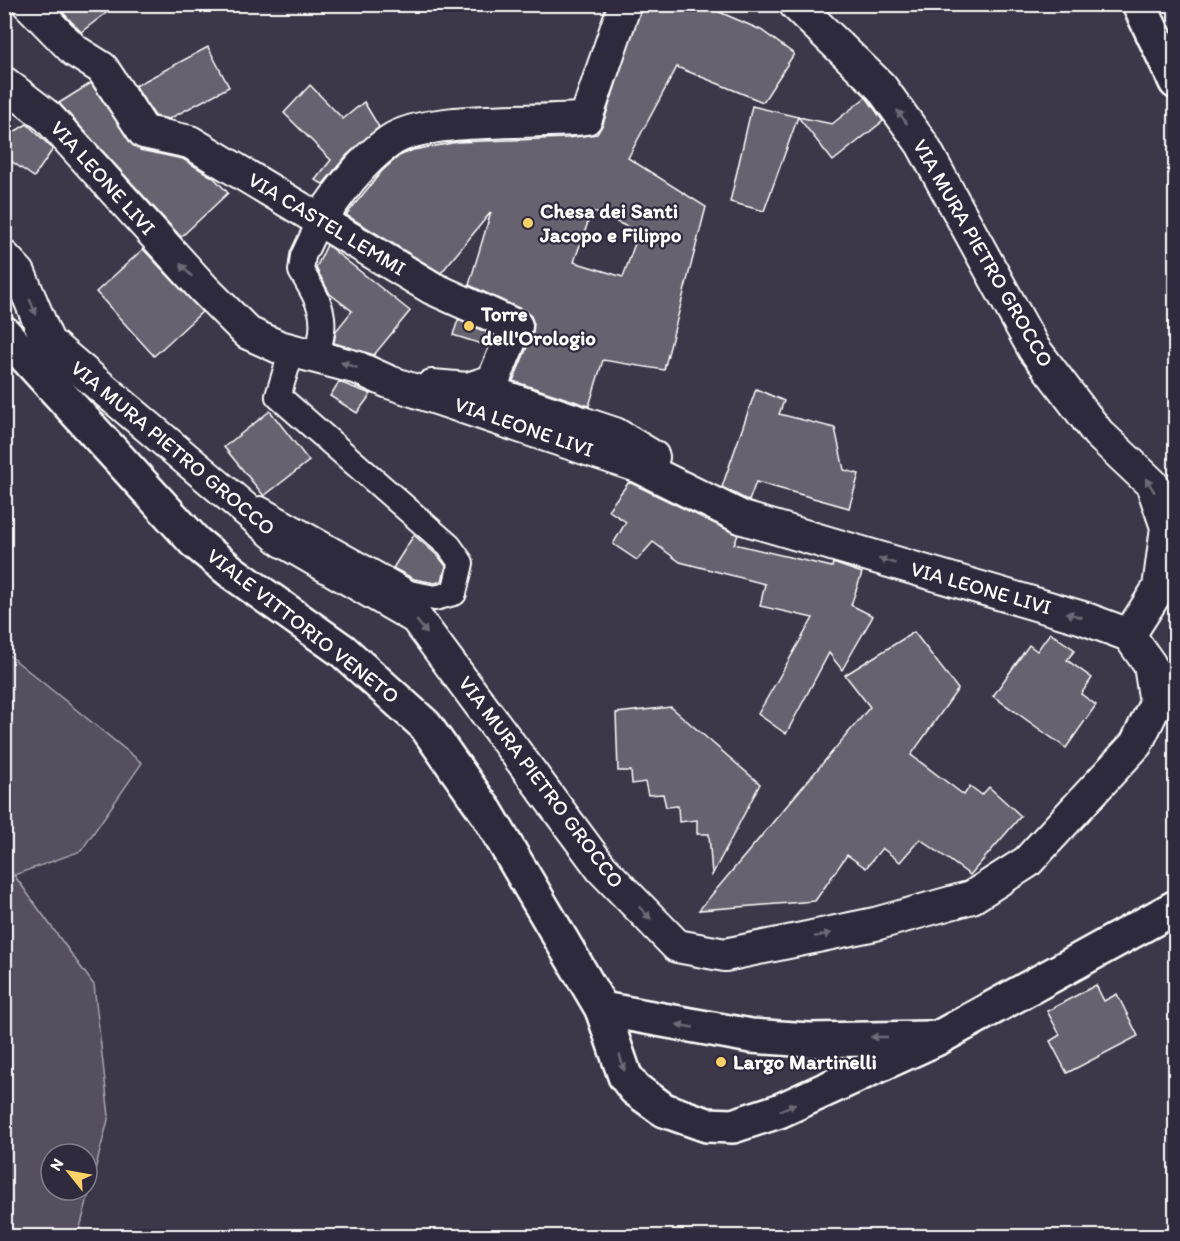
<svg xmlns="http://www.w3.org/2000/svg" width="1180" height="1241" font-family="Itim,sans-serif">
  <rect width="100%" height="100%" fill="#3c3749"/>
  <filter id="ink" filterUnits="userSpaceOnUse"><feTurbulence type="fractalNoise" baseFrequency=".0167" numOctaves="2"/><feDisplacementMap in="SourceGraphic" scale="12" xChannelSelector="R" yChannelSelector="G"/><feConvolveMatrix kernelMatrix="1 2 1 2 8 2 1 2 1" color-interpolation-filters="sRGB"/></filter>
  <g filter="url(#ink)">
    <path fill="#555060" stroke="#aaa8b0" stroke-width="1.5" fill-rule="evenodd" d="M 5,652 L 142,763 L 81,851 L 14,875 L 94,985 L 109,1116 L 78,1236 L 5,1236 ZM 51,1154 L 87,1154 L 87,1190 L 51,1190 Z"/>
    <g fill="#666270" stroke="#fff" stroke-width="1.5" fill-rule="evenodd">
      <path d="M 55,4 L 118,4 L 81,32 Z"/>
      <path d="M 642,4 L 701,4 L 761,30 L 794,54 L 763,102 L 677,67 L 628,158 L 706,207 L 664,370 L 603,360 L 589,406 L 513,381 L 533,333 L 534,324 L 531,316 L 523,310 L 469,285 L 491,212 L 441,273 L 346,215 L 382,171 L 399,156 L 413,150 L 458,142 L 567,138 L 597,134 L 603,124 ZM 592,211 L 639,232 L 623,277 L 574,262 Z"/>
      <path d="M 208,47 L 229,87 L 169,119 L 155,116 L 135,86 Z"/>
      <path d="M 91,83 L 130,142 L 140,150 L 183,159 L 214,178 L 228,193 L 181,237 L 59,103 Z"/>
      <path d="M 310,85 L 343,119 L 364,102 L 379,127 L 347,155 L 323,184 L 315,180 L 331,160 L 284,113 Z"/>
      <path d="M 866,97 L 883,121 L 833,161 L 798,117 L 832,124 Z"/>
      <path d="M 752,106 L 798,117 L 764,211 L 730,202 Z"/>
      <path d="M 27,124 L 53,149 L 34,177 L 4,156 L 4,138 Z"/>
      <path d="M 327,245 L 410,311 L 374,355 L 334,343 L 336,331 L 352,311 L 330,294 L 316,268 Z"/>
      <path d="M 143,249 L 202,312 L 154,356 L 96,292 Z"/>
      <path d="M 458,320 L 493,335 L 488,346 L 453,335 Z"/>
      <path d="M 339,382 L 371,394 L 357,413 L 330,396 Z"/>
      <path d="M 756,389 L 784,401 L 779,414 L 835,428 L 844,470 L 859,474 L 849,508 L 756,482 L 749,501 L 722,487 Z"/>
      <path d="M 270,411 L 309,461 L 264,496 L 224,447 Z"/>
      <path d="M 629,482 L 738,535 L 734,544 L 832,567 L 833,563 L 862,573 L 851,605 L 873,616 L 842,670 L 829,653 L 786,734 L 758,714 L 813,618 L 760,606 L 765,584 L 680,562 L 653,542 L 637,560 L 613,544 L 626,522 L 608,510 Z"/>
      <path d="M 414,535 L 438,556 L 446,566 L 442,581 L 435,583 L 414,579 L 393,568 Z"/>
      <path d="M 914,632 L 958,689 L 911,755 L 964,795 L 970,786 L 982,795 L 989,787 L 1021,816 L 970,875 L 920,839 L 900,862 L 882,848 L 866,868 L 847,855 L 815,901 L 699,910 L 870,707 L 845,675 Z"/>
      <path d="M 1050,633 L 1075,650 L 1067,660 L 1092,678 L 1081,694 L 1096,705 L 1066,748 L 993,696 L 1029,645 L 1037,651 Z"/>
      <path d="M 671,707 L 760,784 L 712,875 L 709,834 L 697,834 L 697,820 L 679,822 L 678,806 L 666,807 L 663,794 L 648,795 L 645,782 L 632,784 L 631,771 L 618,771 L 616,713 Z"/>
      <path d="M 1096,985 L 1104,1001 L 1117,994 L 1138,1036 L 1067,1073 L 1050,1041 L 1060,1035 L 1047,1011 Z"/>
    </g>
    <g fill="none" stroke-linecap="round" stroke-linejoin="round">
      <defs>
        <g id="pedestrian">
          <path d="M 316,355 C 330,319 320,302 301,271 L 303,256 L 320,220"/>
          <path d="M 260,509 L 409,593 L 435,598 L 454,593 L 461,563 L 449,546 L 278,396 L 292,350"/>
        </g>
        <g id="minor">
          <path d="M 29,4 L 75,51 L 102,68 L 144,132 L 190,142 L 432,288 L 516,326 L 493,381 L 468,389 L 432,386"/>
          <path d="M 795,4 L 881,87 L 922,144 L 1034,349 L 1098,433 L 1152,484 L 1167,527 L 1159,588 L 1129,635"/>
          <path d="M 4,83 L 48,117 L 204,289 L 248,333 L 279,347 L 358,368 L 389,382 L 638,466 L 743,518 L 1083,618 L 1129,635"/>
          <path d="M 320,220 C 340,191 361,161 390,141 C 427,115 539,124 586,118 L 625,4"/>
          <path d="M 4,257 L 19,273 L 48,342 L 283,541 L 416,618 L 602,869 L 677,946 L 725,955 L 875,924 L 972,897 L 1027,862 L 1136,744 L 1156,703 L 1150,665 L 1129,635"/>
          <path d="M 493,381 L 498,395 L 615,434 L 653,457"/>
        </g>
        <g id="tertiary">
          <path d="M 1139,4 L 1176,82"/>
          <path d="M 4,333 L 195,542 L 233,573 L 343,651 L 425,725 L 487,813 L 602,1009 L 625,1076 L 635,1089 L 664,1110 L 707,1125 L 733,1126 L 779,1111 L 938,1038 L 1176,907"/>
          <path d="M 602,1009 L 751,1036 L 809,1040 L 930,1038"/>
        </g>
      </defs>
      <use href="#pedestrian" stroke="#fff" stroke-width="28"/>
      <use href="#minor" stroke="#fff" stroke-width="36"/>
      <use href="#tertiary" stroke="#fff" stroke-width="38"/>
      <use href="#pedestrian" stroke="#2f2a3d" stroke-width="24"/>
      <use href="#minor" stroke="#2f2a3d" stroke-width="32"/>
      <use href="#tertiary" stroke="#2f2a3d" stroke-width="33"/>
    </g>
    <defs><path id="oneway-solid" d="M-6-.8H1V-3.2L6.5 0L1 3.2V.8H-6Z" transform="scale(1.5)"/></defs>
    <g fill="#6d6a77">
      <use href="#oneway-solid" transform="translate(902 117) rotate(-126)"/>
      <use href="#oneway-solid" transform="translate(186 270) rotate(-132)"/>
      <use href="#oneway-solid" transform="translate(33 307) rotate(67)"/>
      <use href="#oneway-solid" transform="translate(349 365) rotate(-162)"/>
      <use href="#oneway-solid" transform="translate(1150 485) rotate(-122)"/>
      <use href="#oneway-solid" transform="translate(887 561) rotate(-164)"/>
      <use href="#oneway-solid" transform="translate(1074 615) rotate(-164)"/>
      <use href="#oneway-solid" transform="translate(422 627) rotate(52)"/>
      <use href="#oneway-solid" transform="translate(645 913) rotate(46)"/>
      <use href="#oneway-solid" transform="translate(823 935) rotate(-12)"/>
      <use href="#oneway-solid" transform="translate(685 1026) rotate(-170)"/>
      <use href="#oneway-solid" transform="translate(879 1037) rotate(180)"/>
      <use href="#oneway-solid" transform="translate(622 1063) rotate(74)"/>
      <use href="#oneway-solid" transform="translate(788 1107) rotate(-24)"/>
    </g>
  </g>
  <g fill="#ffd166" stroke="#2f2a3d" stroke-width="2">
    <circle cx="528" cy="223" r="6"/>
    <circle cx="469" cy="326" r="6"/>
    <circle cx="721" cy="1062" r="6"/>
  </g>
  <g text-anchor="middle" stroke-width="4.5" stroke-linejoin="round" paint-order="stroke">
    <g font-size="21" fill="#fff" stroke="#2f2a3d">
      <text transform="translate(103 178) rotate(48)" y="7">VIA LEONE LIVI</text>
      <text transform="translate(327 224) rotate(31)" y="7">VIA CASTEL LEMMI</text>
      <text transform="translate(983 253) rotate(60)" y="7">VIA MURA PIETRO GROCCO</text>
      <text transform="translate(524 427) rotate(19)" y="7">VIA LEONE LIVI</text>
      <text transform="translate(173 448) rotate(40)" y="7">VIA MURA PIETRO GROCCO</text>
      <text transform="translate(981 588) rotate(16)" y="7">VIA LEONE LIVI</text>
      <text transform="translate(303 626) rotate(38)" y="7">VIALE VITTORIO VENETO</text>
      <text transform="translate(541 782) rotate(53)" y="7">VIA MURA PIETRO GROCCO</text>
    </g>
    <g font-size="21" font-weight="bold" fill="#fff" stroke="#2f2a3d" text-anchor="start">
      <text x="540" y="218">Chesa dei Santi<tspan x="540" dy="24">Jacopo e Filippo</tspan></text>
      <text x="481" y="321">Torre<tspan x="481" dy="24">dell'Orologio</tspan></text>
      <text x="733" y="1069">Largo Martinelli</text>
    </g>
  </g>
  <rect width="1180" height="1241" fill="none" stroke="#2f2a3d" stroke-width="24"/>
  <rect x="12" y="12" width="1156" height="1217" fill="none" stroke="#fff" stroke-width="2" filter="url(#ink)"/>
  <g transform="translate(69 1172) rotate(301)"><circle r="28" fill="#2f2a3d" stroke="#827f8b" stroke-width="1.5"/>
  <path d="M0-4.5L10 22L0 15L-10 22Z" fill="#ffd166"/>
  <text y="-9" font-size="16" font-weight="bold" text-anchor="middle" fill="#ffffff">N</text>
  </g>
</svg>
